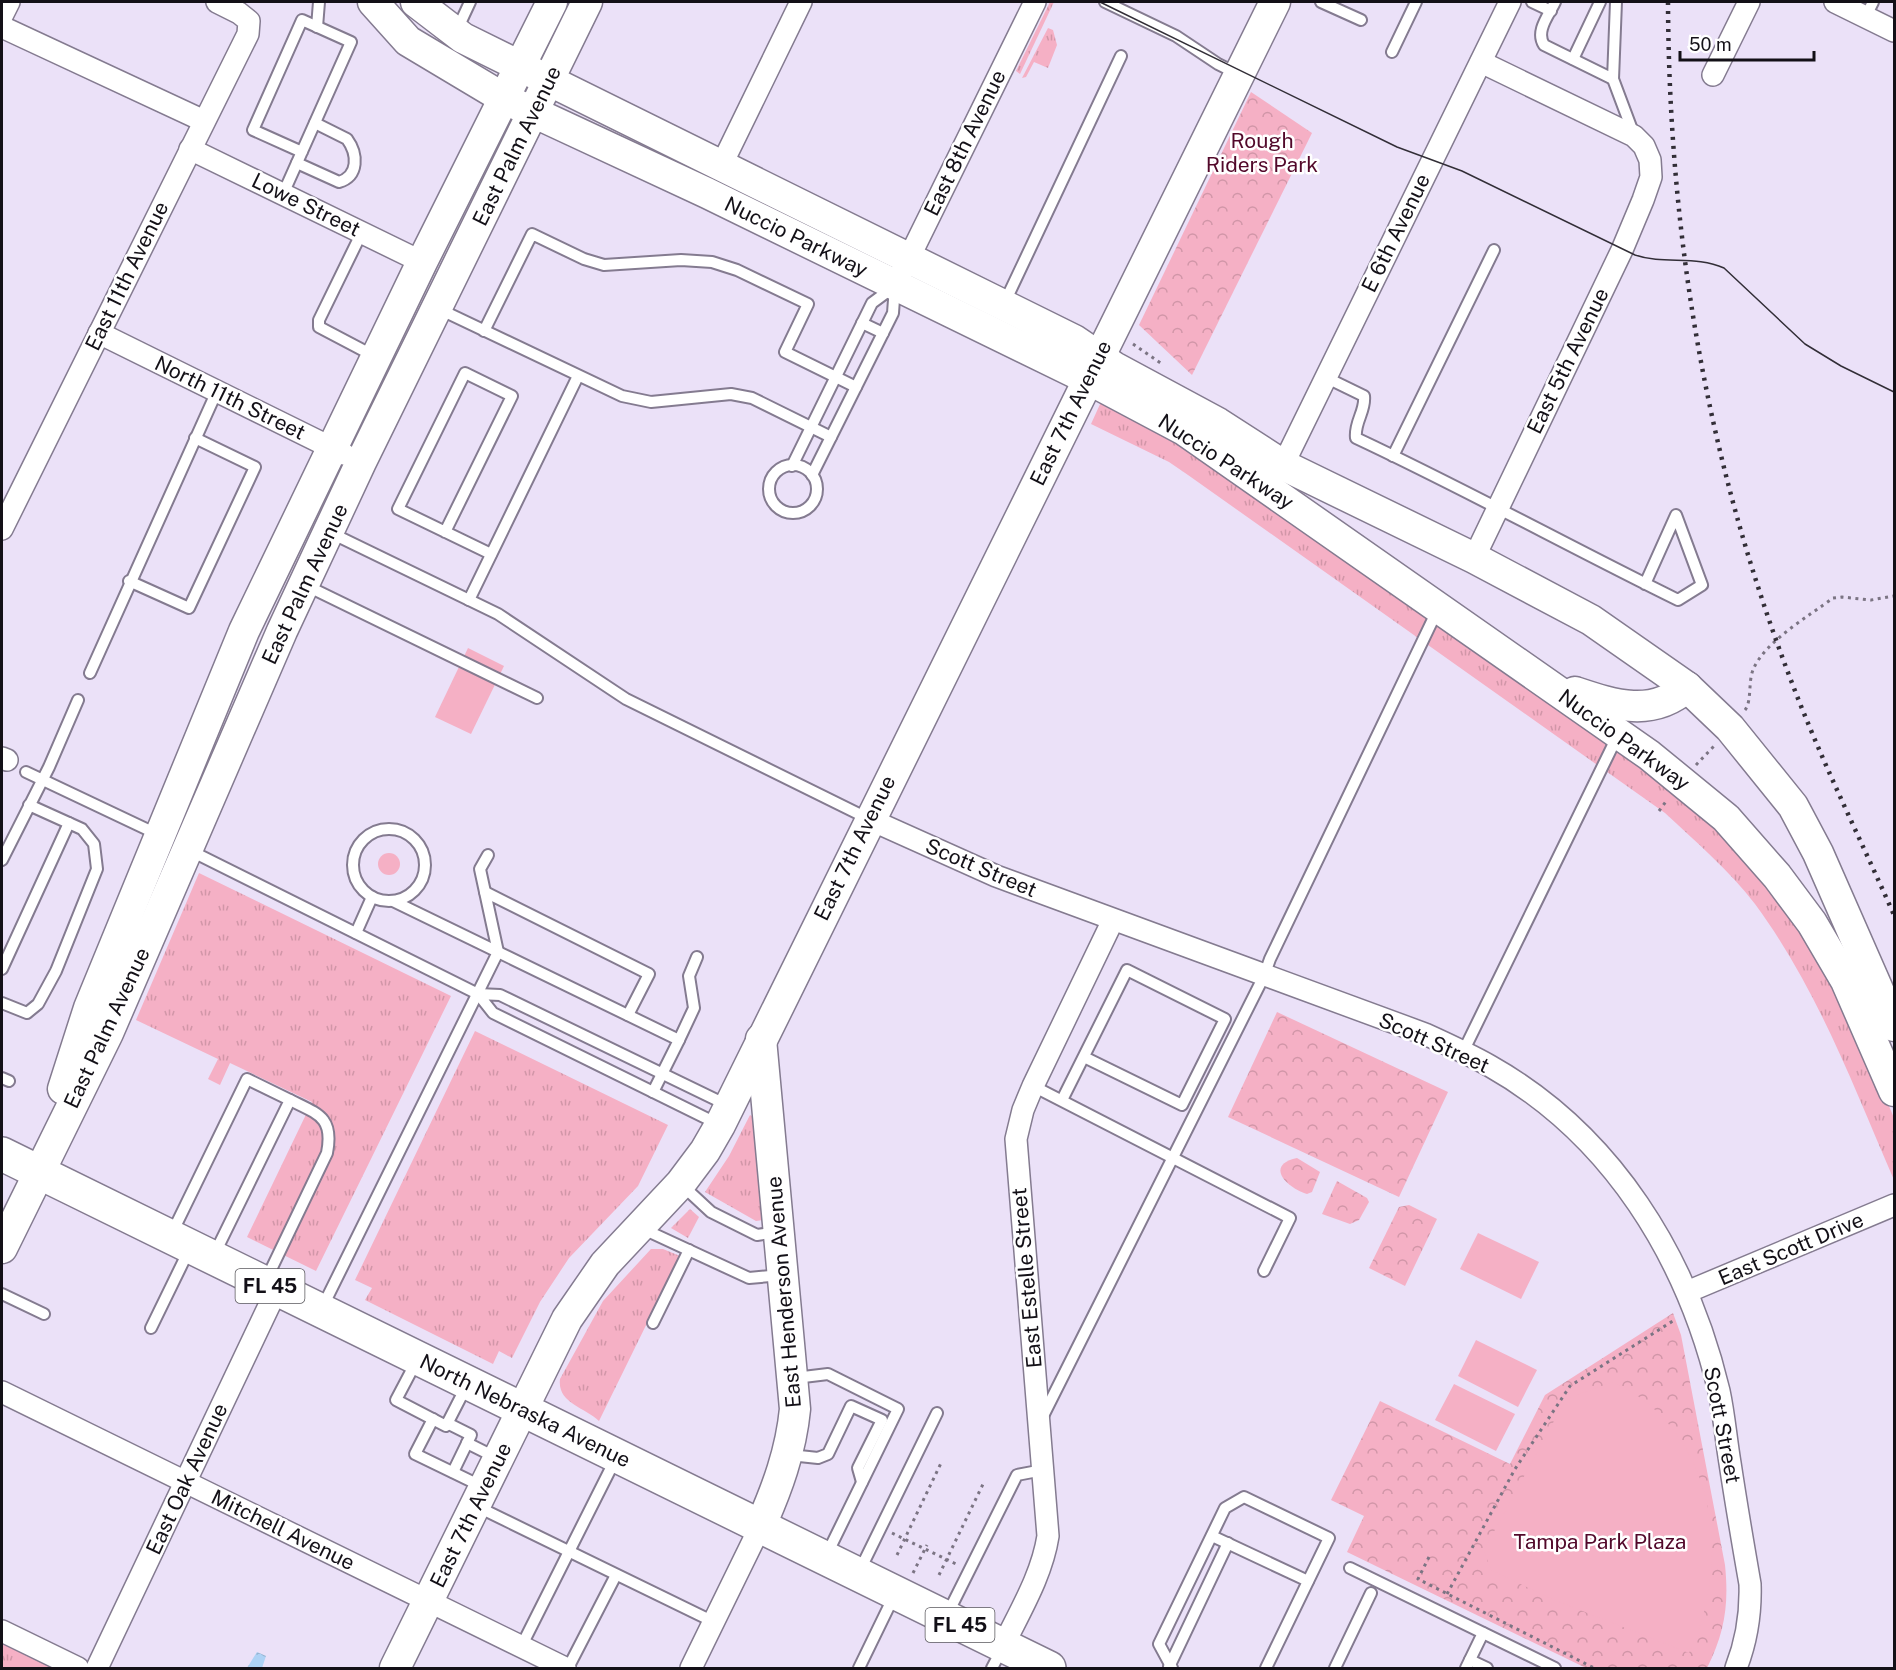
<svg xmlns="http://www.w3.org/2000/svg" width="1896" height="1670" font-family="'Public Sans',sans-serif">
  <defs>
    <pattern id="grass-tufts" width="24" height="20" patternUnits="userSpaceOnUse" patternTransform="scale(1.5)"><rect width="24" height="20" fill="#f5b0c5"/><path d="M3 7l-1-3M5 7V3M7 7l1-3M15 17l-1-3M17 17v-4M19 17l1-3" fill="none" stroke="#d196a8"/></pattern>
    <pattern id="park-crowns" width="20" height="18" patternUnits="userSpaceOnUse" patternTransform="scale(1.5)"><rect width="20" height="18" fill="#f5b0c5"/><path d="M2 6a3 3 0 1 1 6 0M12 15a3 3 0 1 1 6 0" fill="none" stroke="#d196a8"/></pattern>
    <pattern id="water-ripples" width="26" height="14" patternUnits="userSpaceOnUse" patternTransform="scale(1.5)"><rect width="26" height="14" fill="#aed2f5"/><path d="M2 4q2-2 4 0t4 0M15 11q2-2 4 0t4 0" fill="none" stroke="#95b3d1"/></pattern>
  </defs>
  <rect width="100%" height="100%" fill="#ebe1f8"/>
  <g fill="url(#grass-tufts)">
    <path d="M 1050,2 L 1054,2 L 1020,74 L 1016,71 Z"/>
    <path d="M 1048,28 L 1053,30 L 1057,45 L 1048,68 L 1034,62 L 1026,77 L 1022,78 Z"/>
    <path d="M 1101,402 L 1174,436 L 1675,790 L 1721,828 L 1803,927 L 1871,1063 L 1894,1118 L 1894,1180 C 1853,1085 1817,988 1755,904 C 1729,870 1696,842 1665,813 L 1188,475 L 1169,462 L 1091,424 Z"/>
    <path d="M 199,873 L 451,996 L 316,1271 L 247,1237 L 312,1102 L 230,1063 L 220,1085 L 208,1079 L 218,1059 L 136,1020 Z"/>
    <path d="M 475,1031 L 668,1125 L 638,1186 L 569,1258 L 540,1302 L 512,1358 L 499,1351 L 493,1364 L 365,1300 L 372,1288 L 355,1280 Z"/>
    <path d="M 750,1115 L 755,1118 L 763,1220 L 756,1221 L 705,1192 L 729,1156 Z"/>
    <path d="M 690,1209 L 699,1217 L 688,1238 L 671,1228 Z"/>
    <path d="M 651,1249 L 663,1249 L 680,1256 L 599,1421 C 584,1407 557,1403 560,1379 L 603,1301 Z"/>
    <path d="M 2,1642 L 54,1668 L 2,1668 Z"/>
  </g>
  <g fill="url(#park-crowns)">
    <path d="M 1251,92 L 1312,133 L 1192,375 L 1139,325 Z"/>
    <path d="M 1277,1012 L 1448,1092 L 1399,1197 L 1228,1117 Z"/>
    <path d="M 1297,1158 L 1320,1172 L 1312,1192 L 1307,1194 C 1287,1188 1264,1165 1297,1158 Z"/>
    <path d="M 1337,1181 L 1367,1198 L 1369,1202 L 1359,1220 L 1350,1224 L 1322,1214 Z"/>
    <path d="M 1409,1205 L 1437,1219 L 1405,1286 L 1369,1268 L 1399,1207 Z"/>
    <path d="M 1673,1313 L 1681,1335 L 1725,1565 C 1729,1604 1725,1632 1707,1668 L 1586,1668 L 1347,1552 L 1364,1516 L 1331,1500 L 1380,1401 L 1510,1464 L 1545,1395 Z"/>
  </g>
  <g fill="#f5b0c5">
    <path d="M 468,648 L 504,666 L 471,734 L 435,717 Z"/>
    <circle cx="389" cy="864" r="11"/>
    <path d="M 1478,1233 L 1539,1262 L 1521,1299 L 1460,1269 Z"/>
    <path d="M 1476,1340 L 1537,1370 L 1518,1407 L 1458,1376 Z"/>
    <path d="M 1613,1382 C 1715,1429 1734,1559 1689,1653 L 1552,1599 L 1491,1570 L 1484,1550 L 1566,1399 Z"/>
    <path d="M 1454,1384 L 1515,1414 L 1496,1451 L 1435,1420 Z"/>
  </g>
  <path fill="url(#water-ripples)" d="M 257,1652 L 266,1656 L 262,1668 L 247,1668 Z"/>
  <g fill="none" stroke-linecap="round" stroke-linejoin="round">
    <defs>
      <g id="lane">
        <path d="M 1105,2 L 1176,36 L 1218,64 L 1236,73"/>
        <path d="M 1321,2 L 1361,20"/>
        <path d="M 1532,2 L 1551,11"/>
        <path d="M 1555,2 C 1549,15 1535,31 1544,45 L 1613,79 L 1616,2"/>
        <path d="M 1866,16 L 1873,2"/>
        <path d="M 317,27 L 319,2"/>
        <path d="M 457,30 L 470,2"/>
        <path d="M 1392,52 L 1416,2"/>
        <path d="M 1573,59 L 1600,2"/>
        <path d="M 1613,79 L 1634,135"/>
        <path d="M 297,163 L 339,182 C 359,176 358,154 347,139 L 315,123"/>
        <path d="M 283,194 L 351,42 L 302,20 L 253,130 L 302,152"/>
        <path d="M 362,232 L 319,320 L 319,327 L 376,357"/>
        <path d="M 1004,304 L 1121,56"/>
        <path d="M 439,309 L 622,396 L 651,402 L 731,394 L 752,398 L 831,437"/>
        <path d="M 862,323 L 883,333"/>
        <path d="M 484,331 L 532,234 L 584,259 L 604,265 L 681,260 L 712,262 L 737,270 L 808,304 L 785,352 L 856,387"/>
        <path d="M 1325,377 L 1364,396 C 1366,411 1354,422 1356,438 C 1465,489 1570,547 1678,600 L 1702,585 L 1676,515 L 1645,584"/>
        <path d="M 1393,456 L 1494,250"/>
        <circle cx="793" cy="489" r="24"/>
        <path d="M 792,466 L 872,303 L 895,286 L 893,313 L 812,475"/>
        <path d="M 329,532 L 498,614 L 626,699 L 869,819"/>
        <path d="M 445,532 L 512,396 L 465,373 L 398,509 L 491,554"/>
        <path d="M 129,581 L 189,608 L 255,467 L 195,438"/>
        <path d="M 305,585 L 537,698"/>
        <path d="M 469,600 L 578,376"/>
        <path d="M 90,673 L 217,391"/>
        <path d="M 26,772 L 159,835"/>
        <circle cx="389" cy="865" r="36"/>
        <path d="M 189,850 L 478,994"/>
        <path d="M 2,860 L 49,767 L 78,700"/>
        <path d="M 485,892 L 480,869 L 488,855"/>
        <path d="M 393,901 L 498,952"/>
        <path d="M 356,933 L 372,897"/>
        <path d="M 498,952 L 485,892 L 649,974 L 628,1015"/>
        <path d="M 2,969 L 69,823"/>
        <path d="M 2,1003 L 27,1013 L 38,1004 L 56,971 L 97,869 L 94,844 L 82,829 L 29,805"/>
        <path d="M 679,1040 L 694,1008 L 689,976 L 697,957"/>
        <path d="M 1463,1052 L 1617,737"/>
        <path d="M 2,1078 L 9,1081"/>
        <path d="M 1033,1086 L 1290,1218 L 1264,1271"/>
        <path d="M 1062,1100 L 1127,970 L 1225,1019 L 1182,1105 L 1084,1057"/>
        <path d="M 720,1125 L 493,1013 L 478,994 L 500,995 L 727,1105"/>
        <path d="M 683,1186 L 711,1212 L 757,1235 L 777,1232"/>
        <path d="M 641,1228 L 749,1278 L 782,1275"/>
        <path d="M 172,1233 L 247,1079 L 290,1100 L 214,1255"/>
        <path d="M 266,1280 L 327,1153 C 334,1117 318,1114 290,1100"/>
        <path d="M 2,1294 L 44,1314"/>
        <path d="M 322,1308 L 498,952 L 679,1040 L 653,1092"/>
        <path d="M 653,1323 L 689,1250"/>
        <path d="M 151,1328 L 189,1250"/>
        <path d="M 416,1362 L 396,1400 L 446,1426 L 467,1385"/>
        <path d="M 795,1378 L 828,1374 L 898,1409 L 826,1556"/>
        <path d="M 1042,1418 L 1264,976 L 1270,959 L 1437,611"/>
        <path d="M 433,1419 L 415,1454 L 481,1486"/>
        <path d="M 447,1423 L 471,1435 L 453,1472"/>
        <path d="M 467,1443 L 497,1458"/>
        <path d="M 790,1455 L 818,1458 L 828,1454 L 851,1406 L 882,1420 L 858,1468 L 862,1482"/>
        <path d="M 476,1506 L 714,1622"/>
        <path d="M 1212,1536 L 1308,1581"/>
        <path d="M 1350,1568 L 1555,1668"/>
        <path d="M 859,1572 L 937,1413"/>
        <path d="M 947,1615 L 1017,1475 L 1043,1470"/>
        <path d="M 521,1647 L 615,1460"/>
        <path d="M 1470,1660 L 1487,1668"/>
        <path d="M 1169,1667 L 1228,1543"/>
        <path d="M 568,1668 L 616,1575"/>
        <path d="M 859,1668 L 894,1596"/>
        <path d="M 992,1668 L 1002,1649"/>
        <path d="M 1172,1668 L 1159,1644 L 1225,1508 L 1244,1497 L 1329,1538 L 1266,1668"/>
        <path d="M 1335,1668 L 1371,1593"/>
        <path d="M 1466,1668 L 1483,1633"/>
      </g>
      <g id="street">
        <path d="M 1835,2 L 1894,31"/>
        <path d="M 2,16 L 9,2"/>
        <path d="M 2,27 L 204,121"/>
        <path d="M 1713,75 L 1749,2"/>
        <path d="M 190,149 L 422,262"/>
        <path d="M 721,166 L 801,2"/>
        <path d="M 903,270 L 1035,2"/>
        <path d="M 99,333 L 344,454"/>
        <path d="M 1283,465 L 1510,2"/>
        <path d="M 2,529 L 248,34 L 249,21 L 239,13 L 217,2"/>
        <path d="M 1474,558 L 1622,250 L 1643,200 L 1651,177 L 1650,160 L 1644,146 L 1634,136 L 1481,62"/>
        <path d="M 2,758 L 7,760"/>
        <path d="M 869,819 L 996,876 L 1425,1034 C 1447,1044 1469,1054 1490,1066 C 1612,1135 1687,1257 1719,1391 C 1724,1414 1726,1439 1730,1463 C 1736,1503 1743,1544 1750,1584 C 1751,1614 1747,1640 1736,1668"/>
        <path d="M 1687,1292 L 1894,1205"/>
        <path d="M 2,1392 L 565,1668"/>
        <path d="M 2,1631 L 78,1668"/>
        <path d="M 1003,1646 C 1020,1611 1042,1575 1048,1536 L 1016,1139 L 1023,1110 L 1033,1086 L 1113,920"/>
        <path d="M 97,1668 L 277,1289"/>
        <path d="M 691,1668 L 760,1527"/>
      </g>
      <g id="secondary">
        <path d="M 373,2 L 408,41 L 505,99 L 707,193 L 1088,379 L 1184,430 L 1649,755 L 1726,818 L 1777,876 L 1812,923 L 1846,981 L 1894,1091"/>
        <path d="M 416,2 L 463,38 L 1074,340 L 1114,367 L 1218,423 L 1283,465 L 1474,558 L 1591,620 L 1687,687 L 1730,728 L 1793,806 L 1818,853 L 1894,1026"/>
        <path d="M 1575,692 C 1614,705 1652,718 1687,687"/>
        <path d="M 63,1089 L 89,1008 L 244,631 L 422,262 L 552,2"/>
        <path d="M 2,1248 L 108,1033 L 282,631 L 361,462 L 587,2"/>
        <path d="M 760,1527 C 777,1489 791,1451 795,1409 L 761,1039"/>
        <path d="M 395,1668 L 567,1319 L 605,1264 L 681,1183 L 705,1151 L 720,1125 L 1275,2"/>
      </g>
      <path id="primary" d="M 2,1154 L 1049,1668"/>
    </defs>
    <use href="#lane" stroke="#847b90" stroke-width="14"/>
    <use href="#street" stroke="#847b90" stroke-width="24"/>
    <use href="#secondary" stroke="#847b90" stroke-width="33"/>
    <use href="#primary" stroke="#847b90" stroke-width="36"/>
    <g stroke="#7b7483" stroke-width="3" stroke-dasharray="3 4.5" stroke-linecap="butt">
      <path d="M 1133,344 L 1162,364"/>
      <path d="M 1745,710 C 1752,701 1748,682 1753,670 C 1764,642 1809,616 1833,598 L 1842,597 L 1871,600 L 1894,596"/>
      <path d="M 1696,765 L 1714,746"/>
      <path d="M 1659,811 L 1667,800"/>
      <path d="M 892,1533 L 956,1564"/>
      <path d="M 897,1555 L 942,1461"/>
      <path d="M 1429,1557 L 1418,1579 L 1594,1668"/>
      <path d="M 913,1573 L 927,1545"/>
      <path d="M 939,1575 L 984,1482"/>
      <path d="M 1447,1594 L 1515,1469 L 1570,1386 L 1676,1319"/>
    </g>
    <use href="#lane" stroke="#fff" stroke-width="10"/>
    <use href="#street" stroke="#fff" stroke-width="21"/>
    <use href="#secondary" stroke="#fff" stroke-width="30"/>
    <use href="#primary" stroke="#fff" stroke-width="33"/>
    <path stroke="#322e37" stroke-width="1.5" d="M 1100,2 L 1397,147 L 1462,171 L 1635,255 C 1664,265 1696,255 1724,268 L 1805,344 L 1841,366 L 1894,392"/>
    <path stroke="#322e37" stroke-width="4.5" stroke-dasharray="3 6" stroke-linecap="butt" d="M 1668,2 C 1669,238 1707,462 1792,683 C 1822,762 1860,838 1894,915"/>
  </g>
  <g text-anchor="middle" stroke-width="5" stroke-linejoin="round" paint-order="stroke">
    <g fill="#fff" stroke="#5a585d" stroke-width="1.5">
      <rect x="235.5" y="1269" width="69" height="34" rx="4.5"/>
      <rect x="925.5" y="1608" width="69" height="34" rx="4.5"/>
    </g>
    <g font-size="20" font-weight="bold" fill="#131017">
      <text x="270" y="1293">FL 45</text>
      <text x="960" y="1632">FL 45</text>
    </g>
    <g font-size="21" fill="#52082a" stroke="#fff">
      <text x="1262" y="148">Rough<tspan x="1262" dy="24">Riders Park</tspan></text>
      <text x="1600" y="1549">Tampa Park Plaza</text>
    </g>
    <g font-size="21" fill="#131017" stroke="#fff">
      <text transform="translate(965 143) rotate(-64)" y="7">East 8th Avenue</text>
      <text transform="translate(517 146) rotate(-64)" y="7">East Palm Avenue</text>
      <text transform="translate(306 205) rotate(26)" y="7">Lowe Street</text>
      <text transform="translate(1396 233) rotate(-64)" y="7">E 6th Avenue</text>
      <text transform="translate(796 237) rotate(26)" y="7">Nuccio Parkway</text>
      <text transform="translate(127 276) rotate(-64)" y="7">East 11th Avenue</text>
      <text transform="translate(1568 361) rotate(-64)" y="7">East 5th Avenue</text>
      <text transform="translate(230 398) rotate(26)" y="7">North 11th Street</text>
      <text transform="translate(1071 413) rotate(-64)" y="7">East 7th Avenue</text>
      <text transform="translate(1226 462) rotate(33)" y="7">Nuccio Parkway</text>
      <text transform="translate(305 584) rotate(-65)" y="7">East Palm Avenue</text>
      <text transform="translate(1624 740) rotate(36)" y="7">Nuccio Parkway</text>
      <text transform="translate(855 848) rotate(-64)" y="7">East 7th Avenue</text>
      <text transform="translate(981 868) rotate(23)" y="7">Scott Street</text>
      <text transform="translate(107 1028) rotate(-65)" y="7">East Palm Avenue</text>
      <text transform="translate(1434 1043) rotate(24)" y="7">Scott Street</text>
      <text transform="translate(1791 1249) rotate(-23)" y="7">East Scott Drive</text>
      <text transform="translate(1027 1278) rotate(-95)" y="7">East Estelle Street</text>
      <text transform="translate(784 1292) rotate(-95)" y="7">East Henderson Avenue</text>
      <text transform="translate(525 1411) rotate(26)" y="7">North Nebraska Avenue</text>
      <text transform="translate(1722 1425) rotate(79)" y="7">Scott Street</text>
      <text transform="translate(187 1479) rotate(-65)" y="7">East Oak Avenue</text>
      <text transform="translate(471 1515) rotate(-64)" y="7">East 7th Avenue</text>
      <text transform="translate(283 1530) rotate(26)" y="7">Mitchell Avenue</text>
    </g>
  </g>
  <rect width="1896" height="1670" fill="none" stroke="#131017" stroke-width="6"/>
  <path d="M1680 51v9h134v-9" fill="none" stroke="#131017" stroke-width="3"/>
  <text x="1689" y="51" font-size="18" fill="#131017" stroke="#ffffff" stroke-width="4.5" paint-order="stroke">50 m</text>
</svg>
